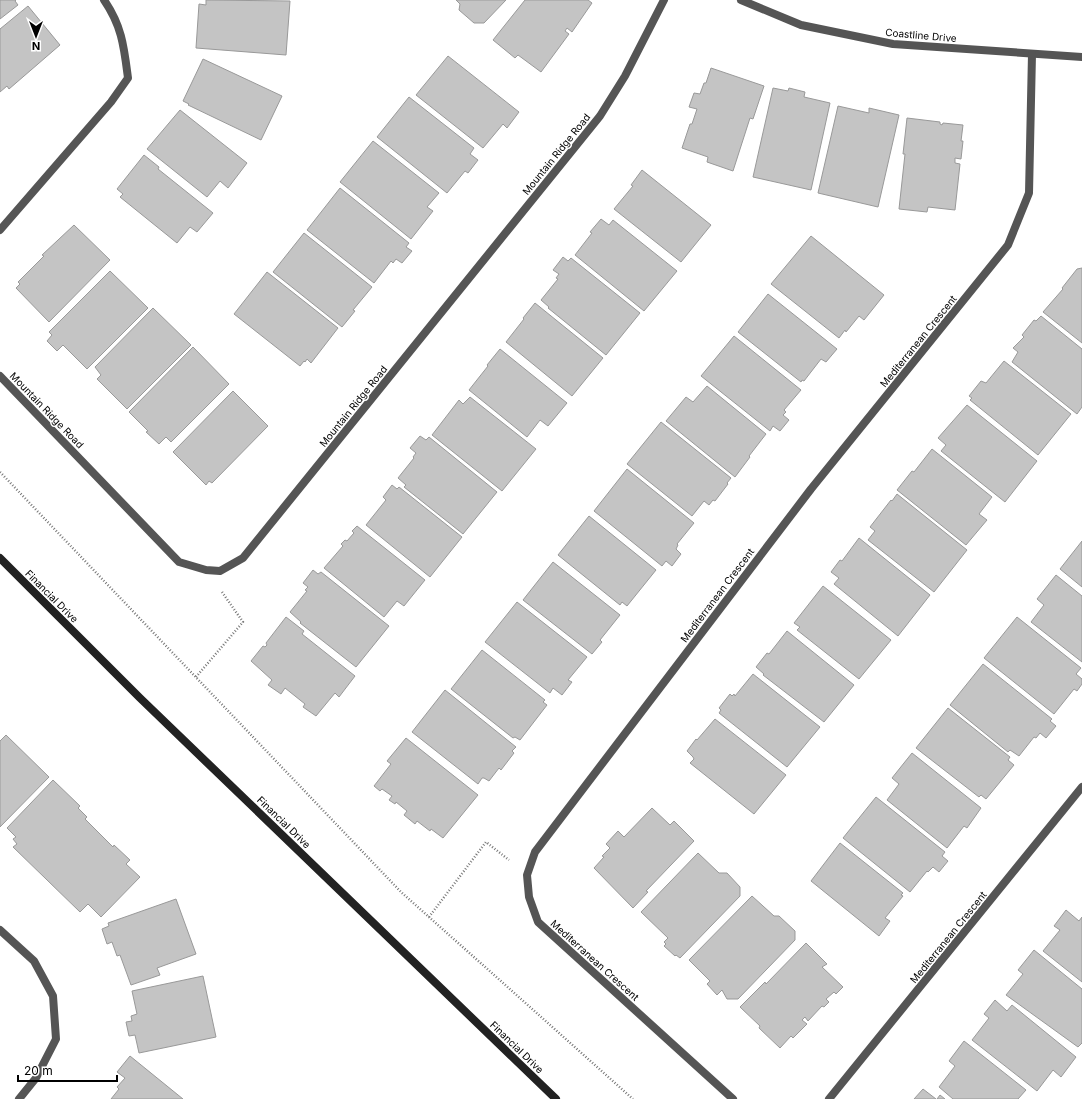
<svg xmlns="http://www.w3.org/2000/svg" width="1082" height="1099" font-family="Inter,sans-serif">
  <rect width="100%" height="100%" fill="#fff"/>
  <g fill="#c4c4c4" stroke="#999">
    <path d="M 0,0 L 16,0 L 15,1 L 18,5 L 0,19 Z"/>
    <path d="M 206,0 L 290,1 L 286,55 L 196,48 L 199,4 L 206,5 Z"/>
    <path d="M 456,0 L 506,0 L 484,23 L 474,23 L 459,10 L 460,4 Z"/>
    <path d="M 525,0 L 588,0 L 592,3 L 572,32 L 567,28 L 565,31 L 569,34 L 541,72 L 518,55 L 515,58 L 493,40 Z"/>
    <path d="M 28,6 L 60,45 L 9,89 L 7,86 L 0,92 L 0,29 Z"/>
    <path d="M 448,56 L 519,112 L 507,128 L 503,124 L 483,148 L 416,95 Z"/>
    <path d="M 203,59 L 282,96 L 261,140 L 188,105 L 189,104 L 183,101 Z"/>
    <path d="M 711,68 L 764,86 L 753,119 L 750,118 L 733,171 L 707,162 L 708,157 L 682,148 L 690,124 L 692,124 L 697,109 L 689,107 L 694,93 L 700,94 L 704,83 L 706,83 Z"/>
    <path d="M 773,88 L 788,91 L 789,88 L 805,92 L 804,97 L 830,103 L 811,190 L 753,177 Z"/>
    <path d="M 409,97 L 474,148 L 470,154 L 478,160 L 468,173 L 465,171 L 447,193 L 377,137 Z"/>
    <path d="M 838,106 L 869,113 L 869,108 L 899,115 L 878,207 L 818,193 Z"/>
    <path d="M 180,110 L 247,163 L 228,188 L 220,181 L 207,197 L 147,149 Z"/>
    <path d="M 907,118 L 940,122 L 940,124 L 942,125 L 943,123 L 963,125 L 961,141 L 963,141 L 961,159 L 955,158 L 955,163 L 960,164 L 955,210 L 928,207 L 927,212 L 899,209 L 905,154 L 903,154 Z"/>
    <path d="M 373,141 L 439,193 L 427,207 L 433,211 L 411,239 L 340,182 Z"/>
    <path d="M 144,155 L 159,167 L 158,169 L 213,213 L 197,232 L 190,227 L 177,243 L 120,197 L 123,194 L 117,189 Z"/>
    <path d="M 642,170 L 711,225 L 681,262 L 614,209 L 633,186 L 631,185 Z"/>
    <path d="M 340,188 L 409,243 L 406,247 L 412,251 L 402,263 L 396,259 L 393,263 L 391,261 L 374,283 L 307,230 Z"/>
    <path d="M 601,219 L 609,225 L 613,220 L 677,271 L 644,311 L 575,255 L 592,233 L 590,232 Z"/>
    <path d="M 74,225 L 110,260 L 49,322 L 16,288 L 20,284 L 18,282 L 44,256 L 42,255 Z"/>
    <path d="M 304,233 L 372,287 L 353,310 L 355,311 L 342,327 L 273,272 Z"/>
    <path d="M 811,236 L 884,295 L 864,320 L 859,316 L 846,332 L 845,330 L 839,338 L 771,284 Z"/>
    <path d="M 563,257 L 568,261 L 571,258 L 640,313 L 606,355 L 548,308 L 549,307 L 541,300 L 558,279 L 556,278 L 559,274 L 553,270 Z"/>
    <path d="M 1082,268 L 1082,343 L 1043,312 L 1063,289 L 1062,288 L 1077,269 Z"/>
    <path d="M 110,271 L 148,308 L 87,369 L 63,345 L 57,351 L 47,341 L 52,335 L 49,332 Z"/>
    <path d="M 267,272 L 338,328 L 311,363 L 307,359 L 305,362 L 304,361 L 300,366 L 234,314 Z"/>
    <path d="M 768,294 L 837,349 L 826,362 L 821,359 L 804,381 L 802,380 L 801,382 L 738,332 Z"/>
    <path d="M 535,303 L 603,358 L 572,396 L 506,342 L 524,319 L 523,318 Z"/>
    <path d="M 153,308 L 191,345 L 127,409 L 97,379 L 101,375 L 95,367 Z"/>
    <path d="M 1041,316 L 1082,349 L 1082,407 L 1077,414 L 1012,362 L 1018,352 L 1013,348 L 1024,337 L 1022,335 L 1034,320 L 1036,321 Z"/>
    <path d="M 734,336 L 801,390 L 784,410 L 786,412 L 783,415 L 789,420 L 780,431 L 773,426 L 770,431 L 701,376 Z"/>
    <path d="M 193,347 L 229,384 L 171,442 L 166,437 L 159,444 L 146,432 L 148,431 L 129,412 Z"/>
    <path d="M 500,349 L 567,403 L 548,426 L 540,420 L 527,437 L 469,390 L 488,366 L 487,365 Z"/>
    <path d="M 1004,361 L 1071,414 L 1038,455 L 970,400 L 972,398 L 969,396 L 981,381 L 986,383 Z"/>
    <path d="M 707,386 L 766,434 L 749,456 L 750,457 L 735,477 L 666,421 L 686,397 L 693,402 Z"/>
    <path d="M 233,391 L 268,426 L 212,483 L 209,481 L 206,485 L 173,452 Z"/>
    <path d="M 470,397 L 536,449 L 502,491 L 432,435 L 459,400 L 463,404 Z"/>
    <path d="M 967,405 L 1037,461 L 1005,502 L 941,451 L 946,445 L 938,438 Z"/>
    <path d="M 661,422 L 731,478 L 727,483 L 728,484 L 715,501 L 713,500 L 709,505 L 704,501 L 692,516 L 627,464 Z"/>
    <path d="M 420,436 L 426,440 L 429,437 L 497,492 L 463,534 L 404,487 L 406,485 L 398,478 L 414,458 L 413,457 L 416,453 L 410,448 Z"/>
    <path d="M 932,449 L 992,497 L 979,514 L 987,520 L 966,545 L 897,490 L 912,471 L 914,472 Z"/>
    <path d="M 627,469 L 694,523 L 677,544 L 678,545 L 676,549 L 681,554 L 672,566 L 666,561 L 662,566 L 594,511 Z"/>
    <path d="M 392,485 L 397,489 L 399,487 L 462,537 L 430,577 L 366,525 L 386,500 L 383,497 Z"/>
    <path d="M 897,494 L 967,550 L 934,592 L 868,540 L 875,531 L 870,527 L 891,500 L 892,501 Z"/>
    <path d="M 589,516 L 656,570 L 627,606 L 622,602 L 620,605 L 558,555 Z"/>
    <path d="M 357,526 L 425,580 L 404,606 L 397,601 L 384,617 L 324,568 L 343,546 L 341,544 L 345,540 L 347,541 L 354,533 L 352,531 Z"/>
    <path d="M 859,538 L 930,595 L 898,636 L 834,584 L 839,578 L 831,572 L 840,560 L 842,561 Z"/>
    <path d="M 1082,541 L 1082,587 L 1060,569 Z"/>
    <path d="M 553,562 L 620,615 L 600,640 L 602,642 L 592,654 L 523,600 Z"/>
    <path d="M 313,570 L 318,574 L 321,572 L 389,626 L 356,667 L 300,623 L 301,622 L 290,612 L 307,591 L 305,590 L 308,587 L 303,583 Z"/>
    <path d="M 1056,575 L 1082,596 L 1082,662 L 1031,622 L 1044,605 L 1037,599 Z"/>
    <path d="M 823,586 L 891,640 L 859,679 L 797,630 L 800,627 L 794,623 Z"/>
    <path d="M 517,602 L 587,657 L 568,680 L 572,682 L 562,695 L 553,688 L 550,693 L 485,642 Z"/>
    <path d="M 286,617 L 304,631 L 302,634 L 355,676 L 339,697 L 335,693 L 316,716 L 303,707 L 305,704 L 285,688 L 281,694 L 268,685 L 272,680 L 251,661 L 263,646 L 265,647 L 267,645 L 266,643 Z"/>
    <path d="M 1017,617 L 1081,668 L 1076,674 L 1082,679 L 1082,684 L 1077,691 L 1074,689 L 1054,714 L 984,658 Z"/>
    <path d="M 787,631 L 854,685 L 824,722 L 763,675 L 764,674 L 756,667 L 767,653 L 769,654 Z"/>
    <path d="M 482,650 L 545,700 L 543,702 L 547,705 L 520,740 L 515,737 L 513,738 L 451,689 Z"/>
    <path d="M 983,664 L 1052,719 L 1050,721 L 1056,726 L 1046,738 L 1040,733 L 1036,738 L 1034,737 L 1019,756 L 1010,750 L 1008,752 L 950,705 Z"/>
    <path d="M 753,674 L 820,727 L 787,767 L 719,713 L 721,710 L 719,708 L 730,694 L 732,696 L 734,694 L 735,696 Z"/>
    <path d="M 445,690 L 516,747 L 512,751 L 514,753 L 501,770 L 499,768 L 489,781 L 484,778 L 482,778 L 478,784 L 412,732 Z"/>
    <path d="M 948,708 L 1010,757 L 1008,760 L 1014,765 L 986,799 L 981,795 L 979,797 L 916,748 Z"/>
    <path d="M 715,719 L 786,775 L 754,814 L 690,763 L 694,759 L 693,757 L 687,751 L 696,739 L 697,740 Z"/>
    <path d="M 6,735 L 49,777 L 0,827 L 0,741 Z"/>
    <path d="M 406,738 L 478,795 L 443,838 L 431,829 L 430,831 L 417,821 L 415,824 L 404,815 L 407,811 L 396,802 L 395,804 L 389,800 L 392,796 L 382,789 L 380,791 L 374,786 L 391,764 L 387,761 Z"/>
    <path d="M 912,753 L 981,808 L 967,828 L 964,826 L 947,848 L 887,800 L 899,784 L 892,778 Z"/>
    <path d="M 53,780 L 80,806 L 78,808 L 87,817 L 85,819 L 113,847 L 114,845 L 130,860 L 126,864 L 140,877 L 101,917 L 88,904 L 80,912 L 13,847 L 17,844 L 13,839 L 16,837 L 7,828 Z"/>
    <path d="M 876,797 L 945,852 L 942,856 L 948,861 L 939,872 L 933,867 L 928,872 L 927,871 L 910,892 L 843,838 Z"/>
    <path d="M 652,808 L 670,825 L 674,821 L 694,841 L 646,891 L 648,892 L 633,908 L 594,868 L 604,857 L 602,856 L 610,848 L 606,844 L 618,831 L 624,837 Z"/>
    <path d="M 840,843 L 903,893 L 901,895 L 903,896 L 885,918 L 890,921 L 879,936 L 811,881 Z"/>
    <path d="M 698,853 L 719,873 L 727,873 L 740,887 L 740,896 L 680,958 L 676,955 L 675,956 L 664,946 L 666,944 L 664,942 L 668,938 L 641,912 Z"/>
    <path d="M 752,896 L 774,916 L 779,916 L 795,931 L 795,940 L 738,999 L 727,999 L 722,990 L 717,995 L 707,984 L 710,981 L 689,960 Z"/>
    <path d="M 176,899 L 196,954 L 157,968 L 160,975 L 131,985 L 120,955 L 117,956 L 112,942 L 107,944 L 102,929 L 109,926 L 108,923 Z"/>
    <path d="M 1066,910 L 1079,921 L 1082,917 L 1082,982 L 1043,951 L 1060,930 L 1054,926 Z"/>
    <path d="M 806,943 L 827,964 L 822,967 L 843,987 L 836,994 L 834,992 L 826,999 L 829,1002 L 824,1007 L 822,1006 L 808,1021 L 805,1017 L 802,1020 L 807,1024 L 793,1038 L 791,1036 L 780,1048 L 759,1028 L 760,1026 L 740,1007 L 765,982 L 766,984 Z"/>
    <path d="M 1034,950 L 1082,989 L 1082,1043 L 1078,1047 L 1006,995 L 1023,974 L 1018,970 Z"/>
    <path d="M 203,976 L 216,1037 L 139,1053 L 135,1035 L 129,1036 L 126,1022 L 132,1021 L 131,1016 L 137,1014 L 132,991 Z"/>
    <path d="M 995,1000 L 1007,1011 L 1012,1005 L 1076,1057 L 1061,1077 L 1053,1070 L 1037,1091 L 972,1040 L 989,1018 L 984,1014 Z"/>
    <path d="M 964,1041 L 1026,1090 L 1018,1099 L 953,1099 L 939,1087 L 955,1066 L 949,1061 Z"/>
    <path d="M 130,1056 L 183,1099 L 111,1099 L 119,1089 L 117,1087 L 125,1078 L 117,1072 Z"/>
    <path d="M 923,1089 L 936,1099 L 914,1099 Z"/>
    <path d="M 940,1095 L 945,1099 L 937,1099 Z"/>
  </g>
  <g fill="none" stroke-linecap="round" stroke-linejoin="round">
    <g stroke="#777" stroke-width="2.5" stroke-dasharray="1 2" stroke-linecap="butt">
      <path d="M 0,472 L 401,892 L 633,1099"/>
      <path d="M 196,677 L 243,622 L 222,592"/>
      <path d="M 429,917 L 486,842 L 509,860"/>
    </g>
    <g stroke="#555" stroke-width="8">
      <path d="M 741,0 L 801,25 L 893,44 L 1082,57"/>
      <path d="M 0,230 L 111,102 L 128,78 C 124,47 122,26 104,0"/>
      <path d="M 0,376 L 179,562 L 206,570 L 220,571 L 243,558 L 600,116 L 625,76 L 664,0"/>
      <path d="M 0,930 L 34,961 L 53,996 L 56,1039 L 36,1078 L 19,1099"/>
      <path d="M 733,1099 L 538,922 L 529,897 L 527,875 L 535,852 L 811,489 L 1008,245 L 1029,193 L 1032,54"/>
      <path d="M 829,1099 L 1082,787"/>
    </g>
    <path stroke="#222" stroke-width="8" d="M 0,558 L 140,698 L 556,1099"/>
  </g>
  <g text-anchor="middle" stroke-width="3" stroke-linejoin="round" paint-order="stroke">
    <g font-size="10" fill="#000" stroke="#fff">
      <text transform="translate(921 35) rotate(5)" y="4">Coastline Drive</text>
      <text transform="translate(556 154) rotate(-51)" y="4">Mountain Ridge Road</text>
      <text transform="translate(918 341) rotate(-51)" y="4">Mediterranean Crescent</text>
      <text transform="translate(353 406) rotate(-51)" y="4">Mountain Ridge Road</text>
      <text transform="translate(47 410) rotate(46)" y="4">Mountain Ridge Road</text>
      <text transform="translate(717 595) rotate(-53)" y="4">Mediterranean Crescent</text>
      <text transform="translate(52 596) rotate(45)" y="4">Financial Drive</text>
      <text transform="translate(284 822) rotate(44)" y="4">Financial Drive</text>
      <text transform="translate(948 937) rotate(-51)" y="4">Mediterranean Crescent</text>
      <text transform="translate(595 960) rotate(42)" y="4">Mediterranean Crescent</text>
      <text transform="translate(517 1047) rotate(44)" y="4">Financial Drive</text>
    </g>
  </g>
  <g transform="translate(36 36) rotate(180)" stroke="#ffffff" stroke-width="3" paint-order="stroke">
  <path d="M0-3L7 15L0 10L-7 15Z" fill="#000000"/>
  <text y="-6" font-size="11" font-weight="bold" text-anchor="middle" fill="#000000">N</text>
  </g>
  <path d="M18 1075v6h99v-6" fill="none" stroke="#000000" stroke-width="2"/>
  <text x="24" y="1075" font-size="12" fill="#000000" stroke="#ffffff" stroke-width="3" paint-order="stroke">20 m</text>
</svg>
